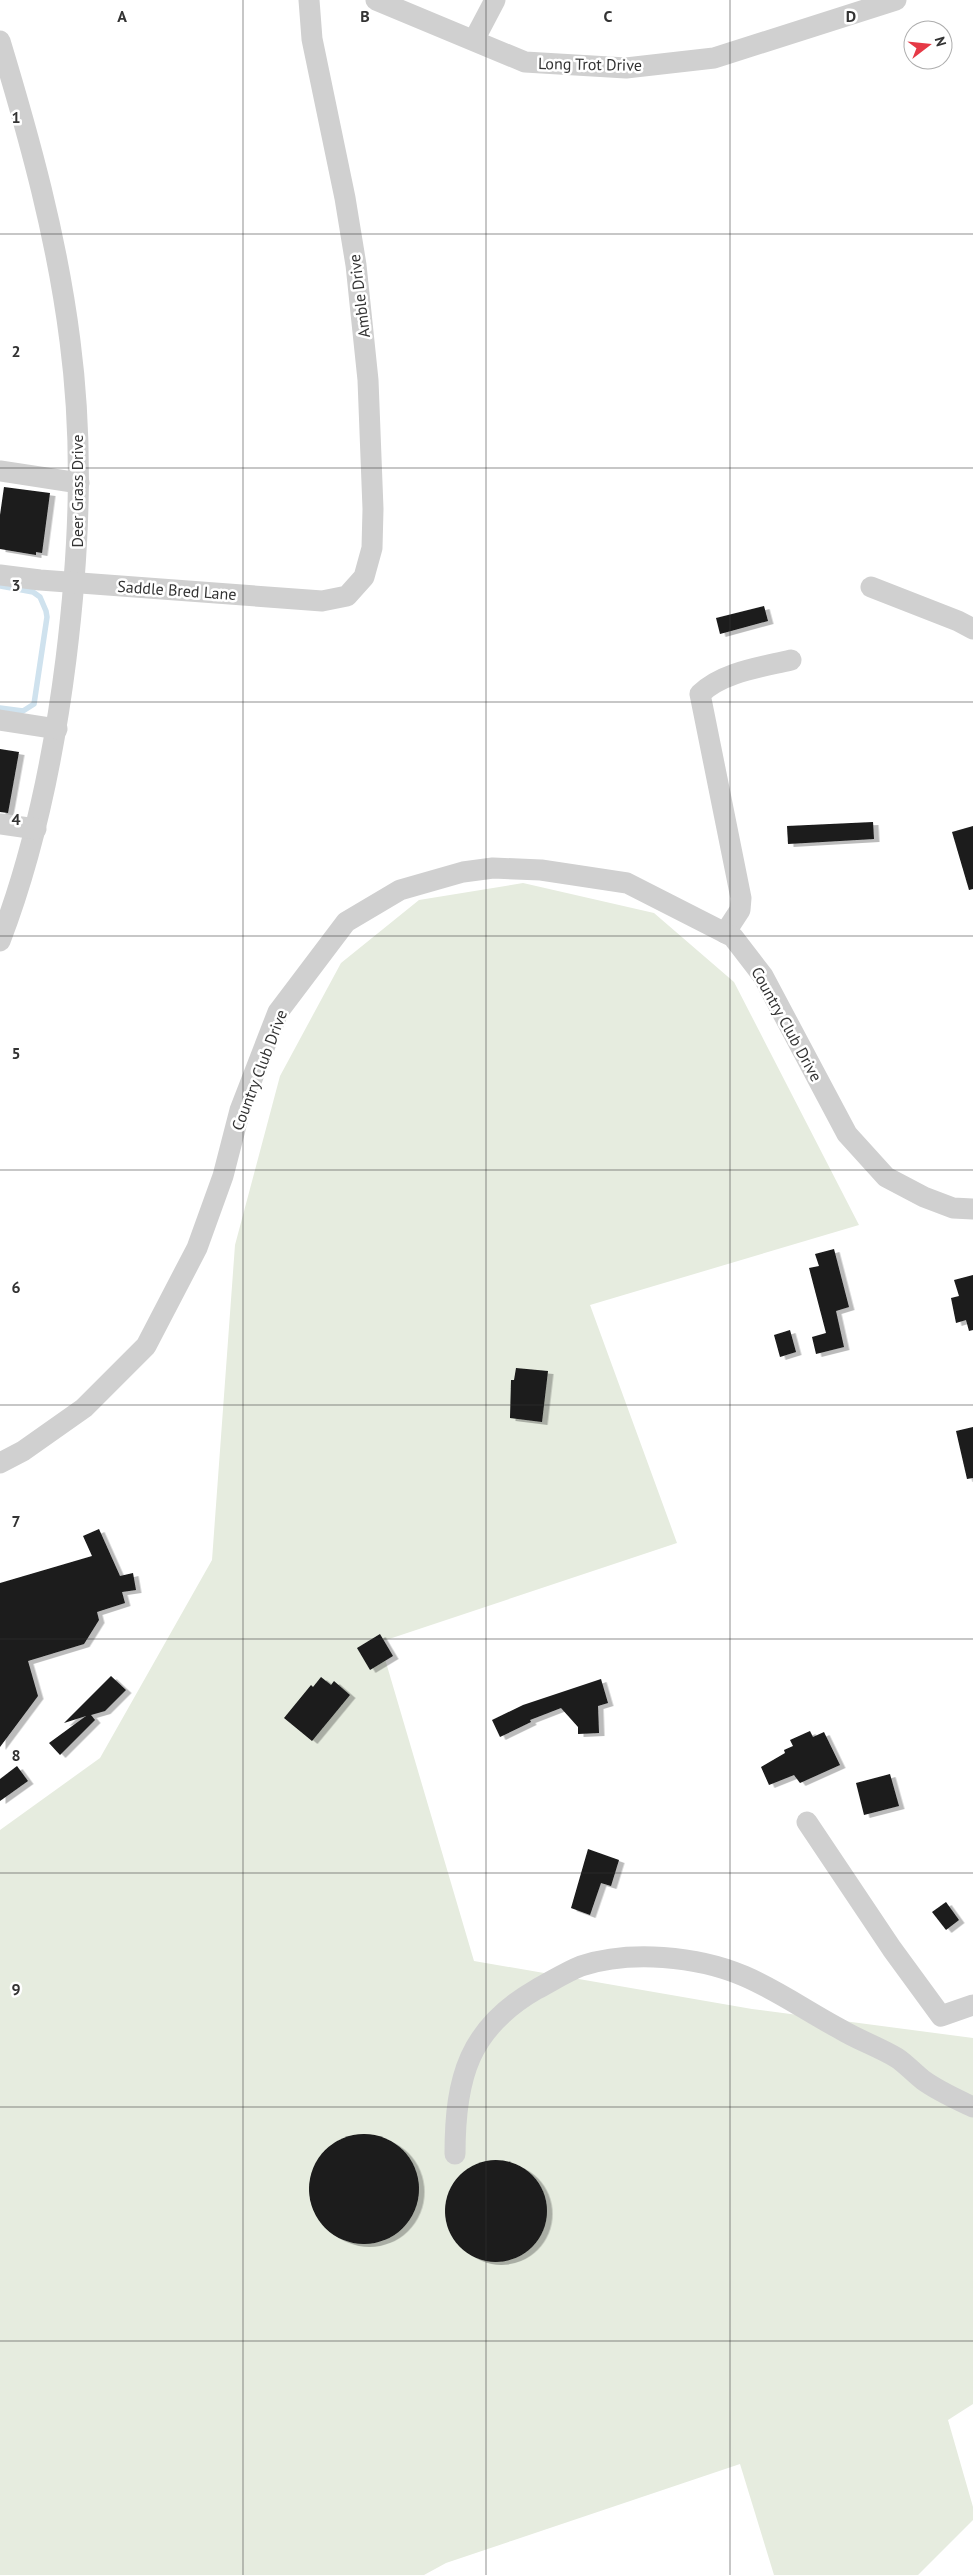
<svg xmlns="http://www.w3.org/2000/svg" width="973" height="2575" font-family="'PT Sans',sans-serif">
  <defs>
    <filter id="shadow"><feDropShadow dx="5.5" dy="3" stdDeviation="0" flood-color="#0004"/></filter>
  </defs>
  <rect width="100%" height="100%" fill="#fff"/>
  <path fill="#e6ecdf" d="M 523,883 L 654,913 L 734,982 L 859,1225 L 590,1305 L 677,1543 L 380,1642 L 474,1961 L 752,2009 L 973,2038 L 973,2404 L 948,2420 L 973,2507 L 973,2520 L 918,2575 L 774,2575 L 740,2464 L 446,2563 L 424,2575 L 0,2575 L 0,1830 L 100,1758 L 212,1560 L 235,1245 L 280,1076 L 341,963 L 419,900 Z"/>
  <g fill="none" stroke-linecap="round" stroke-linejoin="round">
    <path stroke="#cfe2ee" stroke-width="5.5" d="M 0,586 L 33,592 L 40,597 L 46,611 L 47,617 L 34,704 L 23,711 L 0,708"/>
  </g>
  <g fill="#1a1a1a" filter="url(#shadow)">
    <path d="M 4,487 L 50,493 L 42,553 L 36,552 L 36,555 L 0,549 L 0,515 Z"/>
    <path d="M 764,606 L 768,621 L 720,634 L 716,618 Z"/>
    <path d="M 0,749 L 19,752 L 8,813 L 0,812 Z"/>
    <path d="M 873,822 L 874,839 L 788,844 L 787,826 Z"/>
    <path d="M 973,826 L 973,889 L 969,890 L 952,832 Z"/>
    <path d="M 834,1249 L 849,1307 L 836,1311 L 844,1347 L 816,1354 L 812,1337 L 826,1333 L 809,1268 L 819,1266 L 815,1254 Z"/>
    <path d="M 973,1275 L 973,1330 L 969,1331 L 966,1320 L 956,1323 L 951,1298 L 959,1296 L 954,1280 Z"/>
    <path d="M 790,1330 L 796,1352 L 780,1357 L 774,1335 Z"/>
    <path d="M 516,1368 L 548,1371 L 542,1422 L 510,1418 L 511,1380 L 514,1380 Z"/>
    <path d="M 973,1427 L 973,1478 L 967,1479 L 956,1431 Z"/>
    <path d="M 99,1529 L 120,1576 L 133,1573 L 136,1590 L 122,1592 L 125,1603 L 97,1612 L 99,1620 L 84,1644 L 28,1661 L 38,1696 L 0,1747 L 0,1583 L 92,1556 L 83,1536 Z"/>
    <path d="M 380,1634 L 393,1656 L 370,1670 L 357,1648 Z"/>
    <path d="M 111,1676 L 126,1690 L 105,1711 L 91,1715 L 95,1720 L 60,1755 L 49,1743 L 86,1716 L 64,1723 Z"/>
    <path d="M 321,1677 L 331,1685 L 334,1681 L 350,1695 L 312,1741 L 284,1718 L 311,1685 L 313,1687 Z"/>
    <path d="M 601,1679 L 608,1703 L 598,1706 L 599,1733 L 578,1734 L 578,1727 L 561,1708 L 530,1720 L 531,1722 L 500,1737 L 492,1720 L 523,1705 Z"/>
    <path d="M 810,1731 L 813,1737 L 824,1732 L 840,1765 L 800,1783 L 794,1775 L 769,1785 L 761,1767 L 785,1753 L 784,1750 L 793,1746 L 790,1740 Z"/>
    <path d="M 17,1766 L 28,1781 L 0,1801 L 0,1779 Z"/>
    <path d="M 890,1774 L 899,1806 L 864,1815 L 856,1783 Z"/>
    <path d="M 588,1849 L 619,1860 L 611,1886 L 601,1883 L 590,1915 L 571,1908 Z"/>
    <path d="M 946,1902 L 959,1920 L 946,1930 L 932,1912 Z"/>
    <circle cx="364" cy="2189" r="55"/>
    <circle cx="496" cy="2211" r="51"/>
  </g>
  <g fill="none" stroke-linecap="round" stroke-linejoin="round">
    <g stroke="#d0d0d0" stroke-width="21">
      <path d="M 376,0 L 525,62 L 626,68 L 714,58 L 896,0"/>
      <path d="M 474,40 L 495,0"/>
      <path d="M 0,41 C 30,140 57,238 70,341 C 84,448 79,553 66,659 C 54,755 35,850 0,941"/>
      <path d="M 0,471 L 79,483"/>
      <path d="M 0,575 L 40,580 L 322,601 L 347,596 L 364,577 L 372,548 L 373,509 L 368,380 L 356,265 L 345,198 L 312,39 L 309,0"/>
      <path d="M 871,587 L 958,621 L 973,629"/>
      <path d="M 0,720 L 57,729"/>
      <path d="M 0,824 L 36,829"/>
      <path d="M 725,933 L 740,910 L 741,898 L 700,694 C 722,672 762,667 791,660"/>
      <path d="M 0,1463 L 23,1451 L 84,1408 L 146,1346 L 197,1248 L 223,1176 L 240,1110 L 278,1012 L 346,922 L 400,890 L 463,872 L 493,868 L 541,870 L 627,883 L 733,937 L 763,976 L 847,1134 L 886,1177 L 924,1197 L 953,1208 L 973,1209"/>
      <path d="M 807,1822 L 892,1949 L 941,2016 L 973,2005"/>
      <path d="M 455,2154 C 455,2077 469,2028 537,1989 C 552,1981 566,1972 581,1966 C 630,1950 697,1956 744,1976 C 777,1990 808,2012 840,2029 C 858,2040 879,2047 897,2058 C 906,2064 914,2073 923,2080 C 938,2091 956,2099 973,2107"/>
    </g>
  </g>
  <path fill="none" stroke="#333" stroke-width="1" stroke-opacity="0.55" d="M 243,0 L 243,2575M 486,0 L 486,2575M 730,0 L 730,2575M 0,234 L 973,234M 0,468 L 973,468M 0,702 L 973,702M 0,936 L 973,936M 0,1170 L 973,1170M 0,1405 L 973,1405M 0,1639 L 973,1639M 0,1873 L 973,1873M 0,2107 L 973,2107M 0,2341 L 973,2341"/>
  <g text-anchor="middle" stroke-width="5" stroke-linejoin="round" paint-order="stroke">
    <g font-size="16" fill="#333" stroke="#fff">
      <text transform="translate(590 64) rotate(1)" y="6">Long Trot Drive</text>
      <text transform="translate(359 296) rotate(-97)" y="6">Amble Drive</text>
      <text transform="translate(77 491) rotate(-90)" y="6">Deer Grass Drive</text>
      <text transform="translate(177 590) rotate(4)" y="6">Saddle Bred Lane</text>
      <text transform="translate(787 1024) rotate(61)" y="6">Country Club Drive</text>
      <text transform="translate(259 1070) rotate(-69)" y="6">Country Club Drive</text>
    </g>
  </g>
  <g font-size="16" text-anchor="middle" font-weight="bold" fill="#333" stroke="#fff" stroke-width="5" stroke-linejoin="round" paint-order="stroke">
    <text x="122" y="22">A</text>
    <text x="365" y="22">B</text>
    <text x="608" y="22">C</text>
    <text x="851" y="22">D</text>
    <text x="16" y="123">1</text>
    <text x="16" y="357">2</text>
    <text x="16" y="591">3</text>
    <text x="16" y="825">4</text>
    <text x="16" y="1059">5</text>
    <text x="16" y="1293">6</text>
    <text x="16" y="1527">7</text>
    <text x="16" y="1761">8</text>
    <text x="16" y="1995">9</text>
  </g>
  <g transform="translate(928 45) rotate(74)"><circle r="24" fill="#ffffff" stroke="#adadad"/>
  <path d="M0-4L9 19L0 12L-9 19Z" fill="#e63946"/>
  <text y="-8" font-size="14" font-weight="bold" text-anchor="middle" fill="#333333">N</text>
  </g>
</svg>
